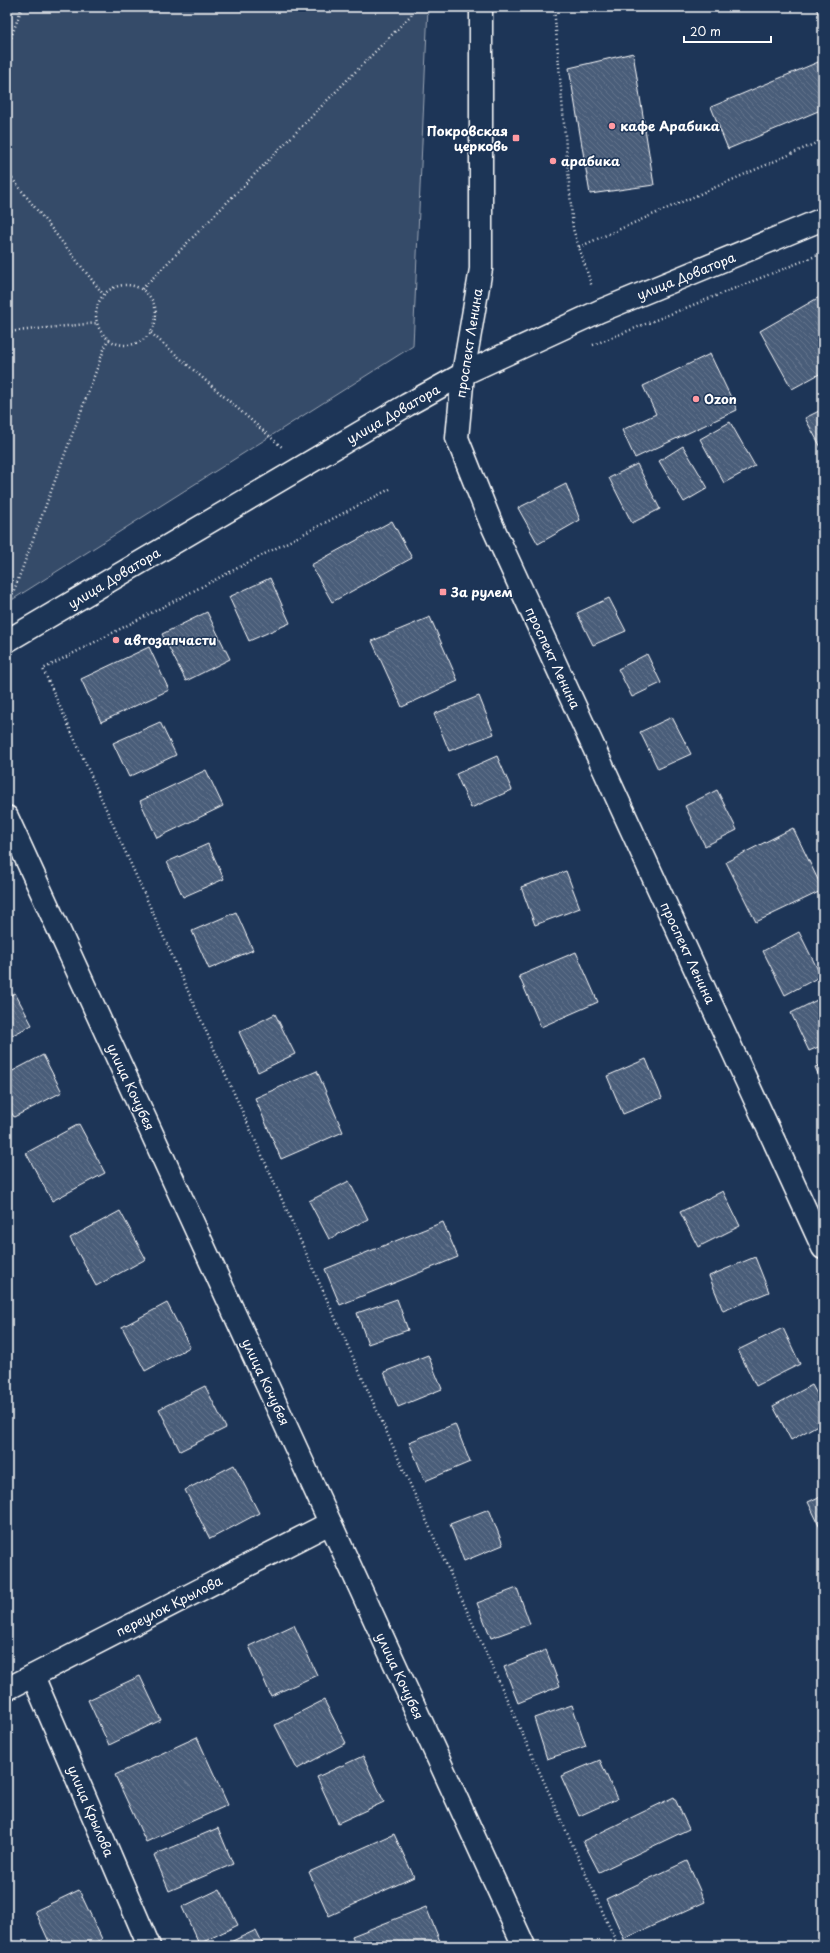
<svg xmlns="http://www.w3.org/2000/svg" width="830" height="1953" font-family="'Playpen Sans',sans-serif">
  <defs>
    <pattern id="building-back-hatch" width="6" height="6" patternUnits="userSpaceOnUse"><rect width="6" height="6" fill="#4a5d79"/><path d="M-1 5l2 2M0 0l6 6M5-1l2 2" fill="none" stroke="#65758d"/></pattern>
  </defs>
  <rect width="100%" height="100%" fill="#1d3557"/>
  <filter id="ink" filterUnits="userSpaceOnUse"><feTurbulence type="fractalNoise" baseFrequency=".025" numOctaves="2"/><feDisplacementMap in="SourceGraphic" scale="8" xChannelSelector="R" yChannelSelector="G"/><feConvolveMatrix kernelMatrix="1 2 1 2 8 2 1 2 1" color-interpolation-filters="sRGB"/></filter>
  <g filter="url(#ink)">
    <path fill="#364b69" stroke="#9aa5b4" d="M 7,7 L 428,7 L 413,346 L 7,603 Z"/>
    <g fill="url(#building-back-hatch)" stroke="#fff">
      <path d="M 815,7 L 823,7 L 823,21 Z"/>
      <path d="M 633,53 L 654,185 L 590,194 L 569,68 Z"/>
      <path d="M 823,60 L 823,109 L 728,149 L 711,107 Z"/>
      <path d="M 823,295 L 823,372 L 792,389 L 760,331 Z"/>
      <path d="M 710,354 L 737,410 L 635,458 L 622,430 L 656,414 L 643,386 Z"/>
      <path d="M 823,409 L 823,451 L 805,418 Z"/>
      <path d="M 730,422 L 755,466 L 724,483 L 700,439 Z"/>
      <path d="M 683,446 L 708,488 L 684,502 L 659,461 Z"/>
      <path d="M 637,464 L 660,509 L 632,523 L 609,478 Z"/>
      <path d="M 566,484 L 580,520 L 538,544 L 518,508 Z"/>
      <path d="M 392,521 L 412,558 L 332,602 L 311,565 Z"/>
      <path d="M 270,578 L 290,623 L 249,641 L 229,597 Z"/>
      <path d="M 609,598 L 626,631 L 593,645 L 577,613 Z"/>
      <path d="M 207,612 L 230,659 L 186,681 L 162,634 Z"/>
      <path d="M 430,617 L 458,681 L 402,707 L 372,641 Z"/>
      <path d="M 149,647 L 169,690 L 101,722 L 81,679 Z"/>
      <path d="M 647,654 L 661,683 L 632,697 L 618,669 Z"/>
      <path d="M 479,696 L 494,734 L 449,751 L 434,714 Z"/>
      <path d="M 672,717 L 691,754 L 658,769 L 640,732 Z"/>
      <path d="M 160,722 L 176,755 L 129,777 L 113,743 Z"/>
      <path d="M 497,756 L 512,790 L 471,808 L 456,774 Z"/>
      <path d="M 206,770 L 223,806 L 157,838 L 140,801 Z"/>
      <path d="M 717,790 L 737,830 L 705,846 L 685,806 Z"/>
      <path d="M 793,828 L 823,890 L 756,922 L 726,862 Z"/>
      <path d="M 208,844 L 224,879 L 183,897 L 167,862 Z"/>
      <path d="M 566,871 L 580,908 L 535,925 L 521,887 Z"/>
      <path d="M 236,912 L 253,950 L 209,969 L 192,931 Z"/>
      <path d="M 799,932 L 821,976 L 785,995 L 763,951 Z"/>
      <path d="M 576,952 L 598,1002 L 541,1027 L 519,976 Z"/>
      <path d="M 15,993 L 32,1025 L 7,1038 L 7,997 Z"/>
      <path d="M 823,997 L 823,1045 L 809,1051 L 791,1013 Z"/>
      <path d="M 275,1014 L 295,1054 L 258,1072 L 239,1032 Z"/>
      <path d="M 43,1055 L 62,1092 L 14,1117 L 7,1105 L 7,1074 Z"/>
      <path d="M 646,1059 L 662,1098 L 623,1114 L 607,1076 Z"/>
      <path d="M 823,1064 L 823,1085 L 815,1067 Z"/>
      <path d="M 317,1071 L 343,1132 L 281,1159 L 255,1098 Z"/>
      <path d="M 79,1124 L 105,1173 L 52,1201 L 26,1153 Z"/>
      <path d="M 349,1181 L 368,1219 L 329,1239 L 309,1201 Z"/>
      <path d="M 723,1191 L 740,1226 L 698,1247 L 680,1212 Z"/>
      <path d="M 120,1211 L 146,1259 L 96,1286 L 70,1238 Z"/>
      <path d="M 443,1222 L 458,1257 L 340,1305 L 325,1269 Z"/>
      <path d="M 755,1257 L 769,1292 L 723,1311 L 709,1276 Z"/>
      <path d="M 397,1299 L 408,1330 L 368,1344 L 357,1313 Z"/>
      <path d="M 167,1303 L 190,1347 L 145,1371 L 122,1327 Z"/>
      <path d="M 783,1328 L 800,1364 L 756,1386 L 738,1350 Z"/>
      <path d="M 428,1355 L 442,1389 L 398,1407 L 384,1372 Z"/>
      <path d="M 812,1385 L 823,1405 L 823,1422 L 791,1440 L 773,1406 Z"/>
      <path d="M 205,1386 L 226,1428 L 180,1451 L 159,1409 Z"/>
      <path d="M 455,1424 L 470,1462 L 425,1481 L 409,1442 Z"/>
      <path d="M 234,1465 L 259,1513 L 210,1539 L 185,1490 Z"/>
      <path d="M 823,1495 L 823,1533 L 808,1502 Z"/>
      <path d="M 489,1509 L 503,1545 L 464,1561 L 450,1524 Z"/>
      <path d="M 517,1588 L 530,1624 L 491,1638 L 477,1603 Z"/>
      <path d="M 294,1625 L 317,1675 L 271,1696 L 249,1646 Z"/>
      <path d="M 546,1650 L 560,1686 L 518,1703 L 504,1667 Z"/>
      <path d="M 140,1676 L 161,1720 L 109,1745 L 88,1700 Z"/>
      <path d="M 324,1700 L 346,1743 L 297,1769 L 275,1725 Z"/>
      <path d="M 572,1705 L 586,1746 L 547,1759 L 534,1718 Z"/>
      <path d="M 197,1737 L 228,1805 L 146,1842 L 115,1775 Z"/>
      <path d="M 363,1756 L 384,1802 L 338,1823 L 317,1777 Z"/>
      <path d="M 600,1760 L 617,1799 L 579,1816 L 561,1776 Z"/>
      <path d="M 674,1797 L 689,1829 L 599,1872 L 583,1841 Z"/>
      <path d="M 218,1828 L 233,1864 L 169,1891 L 154,1855 Z"/>
      <path d="M 394,1834 L 414,1877 L 329,1916 L 309,1872 Z"/>
      <path d="M 687,1861 L 705,1902 L 624,1939 L 606,1899 Z"/>
      <path d="M 220,1889 L 238,1925 L 199,1944 L 182,1907 Z"/>
      <path d="M 79,1890 L 102,1939 L 88,1946 L 51,1946 L 35,1911 Z"/>
      <path d="M 426,1907 L 442,1946 L 355,1946 L 352,1936 Z"/>
      <path d="M 256,1930 L 264,1946 L 222,1946 Z"/>
    </g>
    <g fill="none" stroke-linecap="round" stroke-linejoin="round">
      <defs>
        <g id="minor">
          <path d="M 33,1676 L 149,1946"/>
          <path d="M 7,1689 L 330,1523"/>
        </g>
        <g id="tertiary">
          <path d="M 7,641 L 407,405 L 463,374"/>
          <path d="M 7,817 L 524,1946"/>
        </g>
        <path id="secondary" d="M 463,374 L 600,311 L 823,219"/>
        <path id="primary" d="M 481,7 L 481,269 L 463,374 L 457,438 L 491,523 L 823,1248"/>
      </defs>
      <use href="#minor" stroke="#fff" stroke-width="25"/>
      <use href="#tertiary" stroke="#fff" stroke-width="25"/>
      <use href="#secondary" stroke="#fff" stroke-width="25"/>
      <use href="#primary" stroke="#fff" stroke-width="25"/>
      <g stroke="#fff" stroke-width="2.5" stroke-dasharray="1 3" stroke-linecap="butt">
        <path d="M 554,7 L 573,229 L 592,287"/>
        <path d="M 7,49 L 22,7"/>
        <path d="M 7,172 L 103,294"/>
        <path d="M 579,247 L 823,140"/>
        <circle cx="126" cy="315" r="30"/>
        <path d="M 142,289 L 419,7"/>
        <path d="M 7,332 L 97,323"/>
        <path d="M 151,333 L 283,448"/>
        <path d="M 593,345 L 823,253"/>
        <path d="M 390,489 L 43,669 L 618,1946"/>
        <path d="M 7,609 L 108,339"/>
      </g>
      <use href="#minor" stroke="#1d3557" stroke-width="22"/>
      <use href="#tertiary" stroke="#1d3557" stroke-width="22"/>
      <use href="#secondary" stroke="#1d3557" stroke-width="22"/>
      <use href="#primary" stroke="#1d3557" stroke-width="22"/>
    </g>
  </g>
  <g fill="#ff9aa2" stroke="#1d3557" stroke-width="1.5">
    <circle cx="612" cy="126" r="4"/>
    <rect x="512" y="134" width="8" height="8" rx="2"/>
    <circle cx="553" cy="161" r="4"/>
    <circle cx="696" cy="399" r="4"/>
    <rect x="439" y="588" width="8" height="8" rx="2"/>
    <circle cx="116" cy="640" r="4"/>
  </g>
  <g text-anchor="middle" stroke-width="3" stroke-linejoin="round" paint-order="stroke">
    <g font-size="13" font-weight="bold" fill="#fff" stroke="#1d3557" text-anchor="start">
      <text x="620" y="131">кафе Арабика</text>
      <text x="508" y="136" text-anchor="end">Покровская<tspan x="508" dy="15">церковь</tspan></text>
      <text x="561" y="166">арабика</text>
      <text x="704" y="404">Ozon</text>
      <text x="451" y="597">За рулем</text>
      <text x="124" y="645">автозапчасти</text>
    </g>
    <g font-size="13" fill="#fff" stroke="#1d3557">
      <text transform="translate(686 276) rotate(-22)" y="5">улица Доватора</text>
      <text transform="translate(469 343) rotate(-81)" y="5">проспект Ленина</text>
      <text transform="translate(393 414) rotate(-30)" y="5">улица Доватора</text>
      <text transform="translate(114 578) rotate(-31)" y="5">улица Доватора</text>
      <text transform="translate(553 658) rotate(65)" y="5">проспект Ленина</text>
      <text transform="translate(688 953) rotate(65)" y="5">проспект Ленина</text>
      <text transform="translate(131 1087) rotate(65)" y="5">улица Кочубея</text>
      <text transform="translate(266 1382) rotate(65)" y="5">улица Кочубея</text>
      <text transform="translate(169 1606) rotate(-27)" y="5">переулок Крылова</text>
      <text transform="translate(400 1676) rotate(65)" y="5">улица Кочубея</text>
      <text transform="translate(91 1811) rotate(67)" y="5">улица Крылова</text>
    </g>
  </g>
  <rect width="830" height="1953" fill="none" stroke="#1d3557" stroke-width="24"/>
  <rect x="12" y="12" width="806" height="1929" fill="none" stroke="#fff" stroke-width="1.5" filter="url(#ink)"/>
  <path d="M684 36v6h87v-6" fill="none" stroke="#ffffff" stroke-width="2"/>
  <text x="690" y="36" font-size="12" fill="#ffffff" stroke="#1d3557" stroke-width="3" paint-order="stroke">20 m</text>
</svg>
